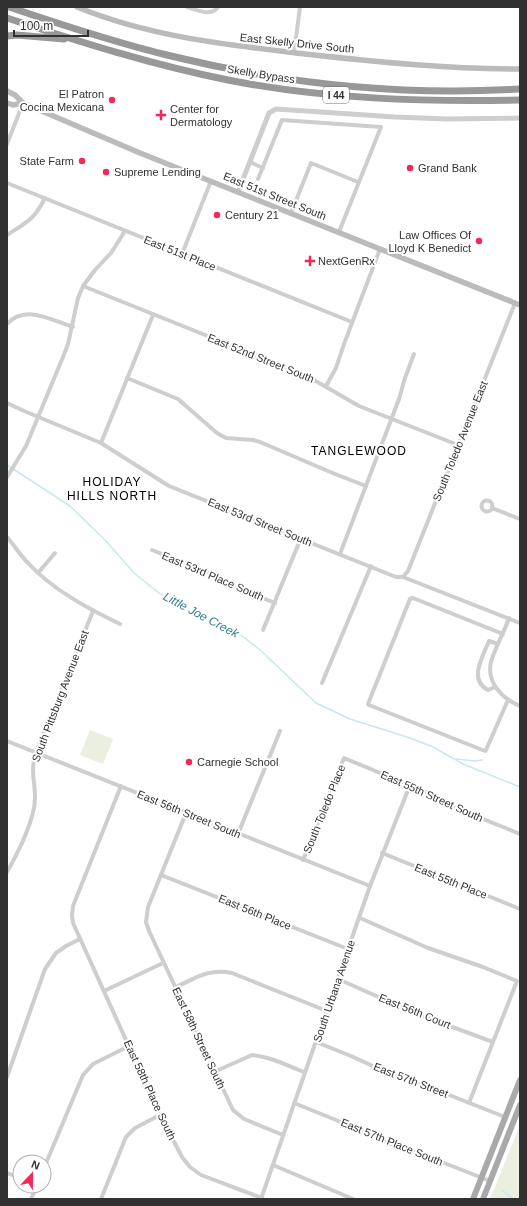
<svg xmlns="http://www.w3.org/2000/svg" width="527" height="1206" font-family="Helvetica,sans-serif">
  <rect width="100%" height="100%" fill="#fff"/>
  <g fill="#eaefdf">
    <path d="M 90,730 L 113,739 L 103,764 L 80,755 Z"/>
    <path d="M 520,1125 L 520,1199 L 490,1199 Z"/>
  </g>
  <g fill="none" stroke-linecap="round" stroke-linejoin="round">
    <g stroke="#cae7f0" stroke-width="1.5">
      <path d="M 7,465 L 70,506 L 106,541 L 134,573 L 159,593 L 180,607 L 214,620 L 237,632 L 259,649 L 316,703 L 350,719 L 410,738 L 433,747 L 463,764 L 520,787"/>
      <path d="M 456,759 L 475,761 L 482,760"/>
      <path d="M 502,1190 L 513,1199"/>
    </g>
    <g stroke="#cecece" stroke-width="4">
      <path d="M 187,7 C 197,10 211,17 218,7"/>
      <path d="M 294,53 L 300,7"/>
      <path d="M 7,144 L 23,103"/>
      <path d="M 250,162 L 263,168"/>
      <path d="M 258,179 L 282,120 L 381,127 L 339,232"/>
      <path d="M 7,183 L 352,322"/>
      <path d="M 291,213 L 311,163 L 358,182"/>
      <path d="M 7,235 C 27,222 34,220 45,198"/>
      <path d="M 182,254 L 211,181"/>
      <path d="M 83,286 L 300,373 L 314,380 L 359,406 L 458,445"/>
      <path d="M 7,324 C 25,304 51,320 73,327"/>
      <path d="M 127,378 L 178,399 L 217,433 L 226,438 L 253,440 L 260,442 L 335,474 L 366,486"/>
      <path d="M 326,386 L 336,368 L 344,344 L 380,249"/>
      <path d="M 7,403 L 24,411 L 101,443 L 169,486 L 396,577 L 403,577 L 520,623"/>
      <path d="M 101,443 L 153,315"/>
      <path d="M 7,477 L 26,446 L 63,357 L 68,344 L 78,298 L 83,286 L 95,270 L 111,253 L 125,231"/>
      <circle cx="487" cy="506" r="5.5"/>
      <path d="M 492,508 L 520,519"/>
      <path d="M 7,537 C 14,545 20,555 28,563 C 53,590 87,608 120,624"/>
      <path d="M 152,550 L 214,575 L 233,586 L 275,603"/>
      <path d="M 340,554 L 399,399 L 405,378 L 414,354"/>
      <path d="M 38,573 L 55,553"/>
      <path d="M 403,577 L 408,571 L 515,303"/>
      <path d="M 509,618 C 504,633 495,647 491,662 C 486,683 503,699 520,706"/>
      <path d="M 263,630 L 301,538"/>
      <path d="M 503,634 L 413,598 L 410,599 L 368,704 L 369,705 L 485,751 L 486,750 L 508,700"/>
      <path d="M 322,683 L 371,566"/>
      <path d="M 495,687 L 488,690 C 468,680 483,656 489,641 L 498,644"/>
      <path d="M 7,741 L 370,886"/>
      <path d="M 121,786 L 73,906 L 72,915 L 73,923 L 160,1115 L 182,1157 L 190,1167 L 201,1175 L 262,1198"/>
      <path d="M 186,813 L 148,907 L 146,922 L 149,931 L 233,1110 L 244,1119 L 283,1135"/>
      <path d="M 238,834 L 280,731"/>
      <path d="M 382,853 L 520,909"/>
      <path d="M 303,860 L 344,758 L 431,794 L 456,808 L 520,834"/>
      <path d="M 7,872 C 18,853 35,819 35,798 C 35,780 30,771 36,752 L 93,611"/>
      <path d="M 161,875 L 348,949"/>
      <path d="M 360,918 L 428,948 L 483,967 L 517,981 L 469,1103"/>
      <path d="M 338,979 L 417,1014 L 493,1042"/>
      <path d="M 176,987 C 196,978 209,968 232,973 L 327,1011"/>
      <path d="M 104,991 L 163,963"/>
      <path d="M 316,1042 L 351,1056 L 388,1073 L 434,1089 L 505,1117"/>
      <path d="M 214,1072 L 252,1055 C 269,1056 288,1066 304,1072"/>
      <path d="M 7,1077 L 45,969 L 56,953 L 66,946 L 80,939"/>
      <path d="M 294,1103 L 336,1120 L 386,1142 L 429,1157 L 490,1181"/>
      <path d="M 273,1165 L 353,1199"/>
      <path d="M 44,1168 L 83,1075 L 93,1064 L 129,1046"/>
      <path d="M 7,1173 L 20,1178"/>
      <path d="M 31,1199 L 37,1186"/>
      <path d="M 101,1199 L 126,1137 L 135,1128 L 160,1115"/>
      <path d="M 261,1199 L 370,886 L 410,785"/>
    </g>
    <path stroke="#cecece" stroke-width="5" d="M 238,192 L 269,113 L 276,109 L 395,117 L 447,119 L 520,118"/>
    <g stroke="#bbb" stroke-width="5.5">
      <path d="M 77,7 C 150,37 228,45 305,54 C 377,62 448,69 520,69"/>
      <path d="M 7,91 L 15,95 L 23,103 L 140,153 L 520,305"/>
      <path d="M 7,103 L 13,105 L 23,103"/>
    </g>
    <g stroke="#a9a9a9" stroke-width="6">
      <path d="M 473,1199 L 520,1080"/>
      <path d="M 483,1199 L 520,1105"/>
    </g>
    <g stroke="#989898" stroke-width="7">
      <path d="M 9,7 C 62,25 116,43 171,56 C 285,84 403,96 520,89"/>
      <path d="M 7,18 C 80,42 153,65 228,80 C 324,99 422,102 520,100"/>
      <path d="M 7,36 L 17,35 L 64,39"/>
    </g>
  </g>
  <g fill="#f32958" stroke="#fff" stroke-width="1.5">
    <circle cx="112" cy="100" r="4"/>
    <path d="M159 109h4v4h4v4h-4v4h-4v-4h-4v-4h4z"/>
    <circle cx="82" cy="161" r="4"/>
    <circle cx="410" cy="168" r="4"/>
    <circle cx="106" cy="172" r="4"/>
    <circle cx="217" cy="215" r="4"/>
    <circle cx="479" cy="241" r="4"/>
    <path d="M308 255h4v4h4v4h-4v4h-4v-4h-4v-4h4z"/>
    <circle cx="189" cy="762" r="4"/>
  </g>
  <g text-anchor="middle" stroke-width="4" stroke-linejoin="round" paint-order="stroke">
    <rect fill="#fff" stroke="#6f6f6f" stroke-width="1" x="323" y="87" width="26" height="16" rx="3"/>
    <g font-size="10" font-weight="bold" fill="#313131">
      <text x="336" y="99">I 44</text>
    </g>
    <g font-size="11" fill="#313131" stroke="#fff">
      <text transform="translate(297 43) rotate(6)" y="4">East Skelly Drive South</text>
      <text transform="translate(261 74) rotate(9)" y="4">Skelly Bypass</text>
      <text transform="translate(275 196) rotate(22)" y="4">East 51st Street South</text>
      <text transform="translate(180 253) rotate(22)" y="4">East 51st Place</text>
      <text transform="translate(261 358) rotate(22)" y="4">East 52nd Street South</text>
      <text transform="translate(460 441) rotate(-68)" y="4">South Toledo Avenue East</text>
      <text transform="translate(260 522) rotate(22)" y="4">East 53rd Street South</text>
      <text transform="translate(213 576) rotate(23)" y="4">East 53rd Place South</text>
      <text transform="translate(60 696) rotate(-69)" y="4">South Pittsburg Avenue East</text>
      <text transform="translate(432 796) rotate(24)" y="4">East 55th Street South</text>
      <text transform="translate(324 809) rotate(-68)" y="4">South Toledo Place</text>
      <text transform="translate(189 814) rotate(22)" y="4">East 56th Street South</text>
      <text transform="translate(451 881) rotate(22)" y="4">East 55th Place</text>
      <text transform="translate(255 912) rotate(22)" y="4">East 56th Place</text>
      <text transform="translate(334 991) rotate(-71)" y="4">South Urbana Avenue</text>
      <text transform="translate(415 1011) rotate(22)" y="4">East 56th Court</text>
      <text transform="translate(199 1038) rotate(65)" y="4">East 58th Street South</text>
      <text transform="translate(411 1080) rotate(21)" y="4">East 57th Street</text>
      <text transform="translate(150 1090) rotate(65)" y="4">East 58th Place South</text>
      <text transform="translate(392 1142) rotate(22)" y="4">East 57th Place South</text>
    </g>
    <g font-size="11" fill="#313131" stroke="#fff" text-anchor="start">
      <text x="104" y="98" text-anchor="end">El Patron<tspan x="104" dy="13">Cocina Mexicana</tspan></text>
      <text x="170" y="113">Center for<tspan x="170" dy="13">Dermatology</tspan></text>
      <text x="74" y="165" text-anchor="end">State Farm</text>
      <text x="418" y="172">Grand Bank</text>
      <text x="114" y="176">Supreme Lending</text>
      <text x="225" y="219">Century 21</text>
      <text x="471" y="239" text-anchor="end">Law Offices Of<tspan x="471" dy="13">Lloyd K Benedict</tspan></text>
      <text x="318" y="265">NextGenRx</text>
      <text x="197" y="766">Carnegie School</text>
    </g>
    <g font-size="12" letter-spacing="1" fill="#000" stroke="#fff">
      <text x="359" y="455">TANGLEWOOD</text>
      <text x="112" y="486">HOLIDAY<tspan x="112" dy="14">HILLS NORTH</tspan></text>
    </g>
    <g font-size="12" font-style="italic" fill="#367f94" stroke="#fff">
      <text transform="translate(201 615) rotate(28)" y="4">Little Joe Creek</text>
    </g>
  </g>
  <rect width="527" height="1206" fill="none" stroke="#313131" stroke-width="16"/>
  <g transform="translate(32 1174) rotate(22)"><circle r="19" fill="#ffffff" stroke="#adadad"/>
  <path d="M0-3L7 15L0 10L-7 15Z" fill="#f32958"/>
  <text y="-6" font-size="11" font-weight="bold" text-anchor="middle" fill="#313131">N</text>
  </g>
  <path d="M14 30v6h74v-6" fill="none" stroke="#313131" stroke-width="2"/>
  <text x="20" y="30" font-size="12" fill="#313131" stroke="#ffffff" stroke-width="3" paint-order="stroke">100 m</text>
</svg>
